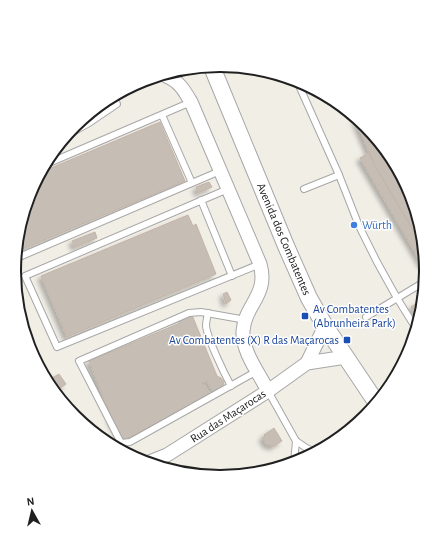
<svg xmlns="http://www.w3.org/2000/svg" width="440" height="543" font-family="'Alegreya Sans',sans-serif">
  <defs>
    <filter id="shadow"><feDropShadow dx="-3.5" dy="3.5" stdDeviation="2" flood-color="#0004"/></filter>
  </defs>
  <rect width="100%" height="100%" fill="#f1eee6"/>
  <g fill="#c6bdb5" stroke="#c5b4a7" filter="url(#shadow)">
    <path d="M 355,119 L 366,126 L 410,193 L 420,242 L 374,164 Z"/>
    <path d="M 160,122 L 185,181 L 18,251 L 30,192 L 44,171 Z"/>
    <path d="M 369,153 L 374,164 L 420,242 L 425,265 L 423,266 L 360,158 Z"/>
    <path d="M 209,182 L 212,187 L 198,193 L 196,187 Z"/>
    <path d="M 188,215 L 193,226 L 196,224 L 216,274 L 67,337 L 41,276 Z"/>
    <path d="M 95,232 L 97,238 L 75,247 L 72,241 Z"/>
    <path d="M 227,292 L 231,300 L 226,304 L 223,294 Z"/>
    <path d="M 420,301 L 417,314 L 416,315 L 411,307 Z"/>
    <path d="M 192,315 L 217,376 L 221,378 L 224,382 L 223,386 L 222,389 L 216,391 L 211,389 L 207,381 L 202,383 L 210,394 L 123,441 L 111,420 L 112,419 L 89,361 L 180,323 L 179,321 Z"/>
    <path d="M 59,374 L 66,384 L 59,389 L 52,378 Z"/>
    <path d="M 274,428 L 282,441 L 272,447 L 270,444 L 268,446 L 262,438 L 265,436 L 264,435 Z"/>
  </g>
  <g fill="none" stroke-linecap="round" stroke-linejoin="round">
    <defs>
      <g id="service">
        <path d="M 297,81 L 339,175 L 359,226 L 377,262 L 397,298 L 415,327"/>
        <path d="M 69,134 L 89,123 L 117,104 L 115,99"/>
        <path d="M 49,163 L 191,102"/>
        <path d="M 192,183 L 220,171"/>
        <path d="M 228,189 L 25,276 L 57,347 L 260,264"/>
        <path d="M 304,189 L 339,175"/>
        <path d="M 201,200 L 232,276"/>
        <path d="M 17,258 L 192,183 L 162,115"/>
        <path d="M 208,313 C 207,318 206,322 206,326 C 208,340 224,373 231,386"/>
        <path d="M 366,317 L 424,282"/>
        <path d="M 246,320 L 201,312 L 189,313 L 79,361 L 120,441 L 122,443 L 130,442 L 257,371"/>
        <path d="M 268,391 L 296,441 L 308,449 L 315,451"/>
        <path d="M 294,463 L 296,441"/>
      </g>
      <g id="minor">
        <path d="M 166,76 C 179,81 184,90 191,102 L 260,264 C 269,295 245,304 243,331 C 242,352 259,373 268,391"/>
        <path d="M 307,363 L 325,326"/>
        <path d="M 147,463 L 167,455 L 268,391 L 307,363 L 346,357"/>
      </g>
      <path id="tertiary" d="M 212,67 L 286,246 L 309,298 L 325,326 L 376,402"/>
    </defs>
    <use href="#service" stroke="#a7a7a7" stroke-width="8"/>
    <use href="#minor" stroke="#a7a7a7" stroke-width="15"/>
    <use href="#tertiary" stroke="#a7a7a7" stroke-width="18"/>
    <use href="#service" stroke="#fff" stroke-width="6"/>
    <use href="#minor" stroke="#fff" stroke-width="13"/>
    <use href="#tertiary" stroke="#fff" stroke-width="16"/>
  </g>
  <circle fill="#3f7fe0" stroke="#fff" stroke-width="1.5" cx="354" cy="225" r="4"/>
  <g fill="#1a4fb4" stroke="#fff" stroke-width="1.5">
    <rect x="301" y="312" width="8" height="8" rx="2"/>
    <rect x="343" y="336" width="8" height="8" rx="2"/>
  </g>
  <g text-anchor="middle" stroke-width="3" stroke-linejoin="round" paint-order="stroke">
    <g font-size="12" fill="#366cbe" stroke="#fff" text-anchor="start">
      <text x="362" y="229">Würth</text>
    </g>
    <g font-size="12" fill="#202020" stroke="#fff">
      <text transform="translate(284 239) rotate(67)" y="4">Avenida dos Combatentes</text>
      <text transform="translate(228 416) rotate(-33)" y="4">Rua das Maçarocas</text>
    </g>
    <g font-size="12" fill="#164399" stroke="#fff" text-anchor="start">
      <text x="313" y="313">Av Combatentes<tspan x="313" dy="14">(Abrunheira Park)</tspan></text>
      <text x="339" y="344" text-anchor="end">Av Combatentes (X) R das Maçarocas</text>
    </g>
  </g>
  <path d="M0 0H440V543H0ZM21 271a199 199 0 1 1 398 0a199 199 0 1 1-398 0Z" fill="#fff" fill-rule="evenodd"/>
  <path fill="none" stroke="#202020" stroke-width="2" d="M21 271a199 199 0 1 1 398 0a199 199 0 1 1-398 0Z"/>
  <g transform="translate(32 511) rotate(352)" stroke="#ffffff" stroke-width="3" paint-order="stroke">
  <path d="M0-3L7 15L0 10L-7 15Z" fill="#202020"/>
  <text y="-6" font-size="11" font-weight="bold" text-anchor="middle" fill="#202020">N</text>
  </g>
</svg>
